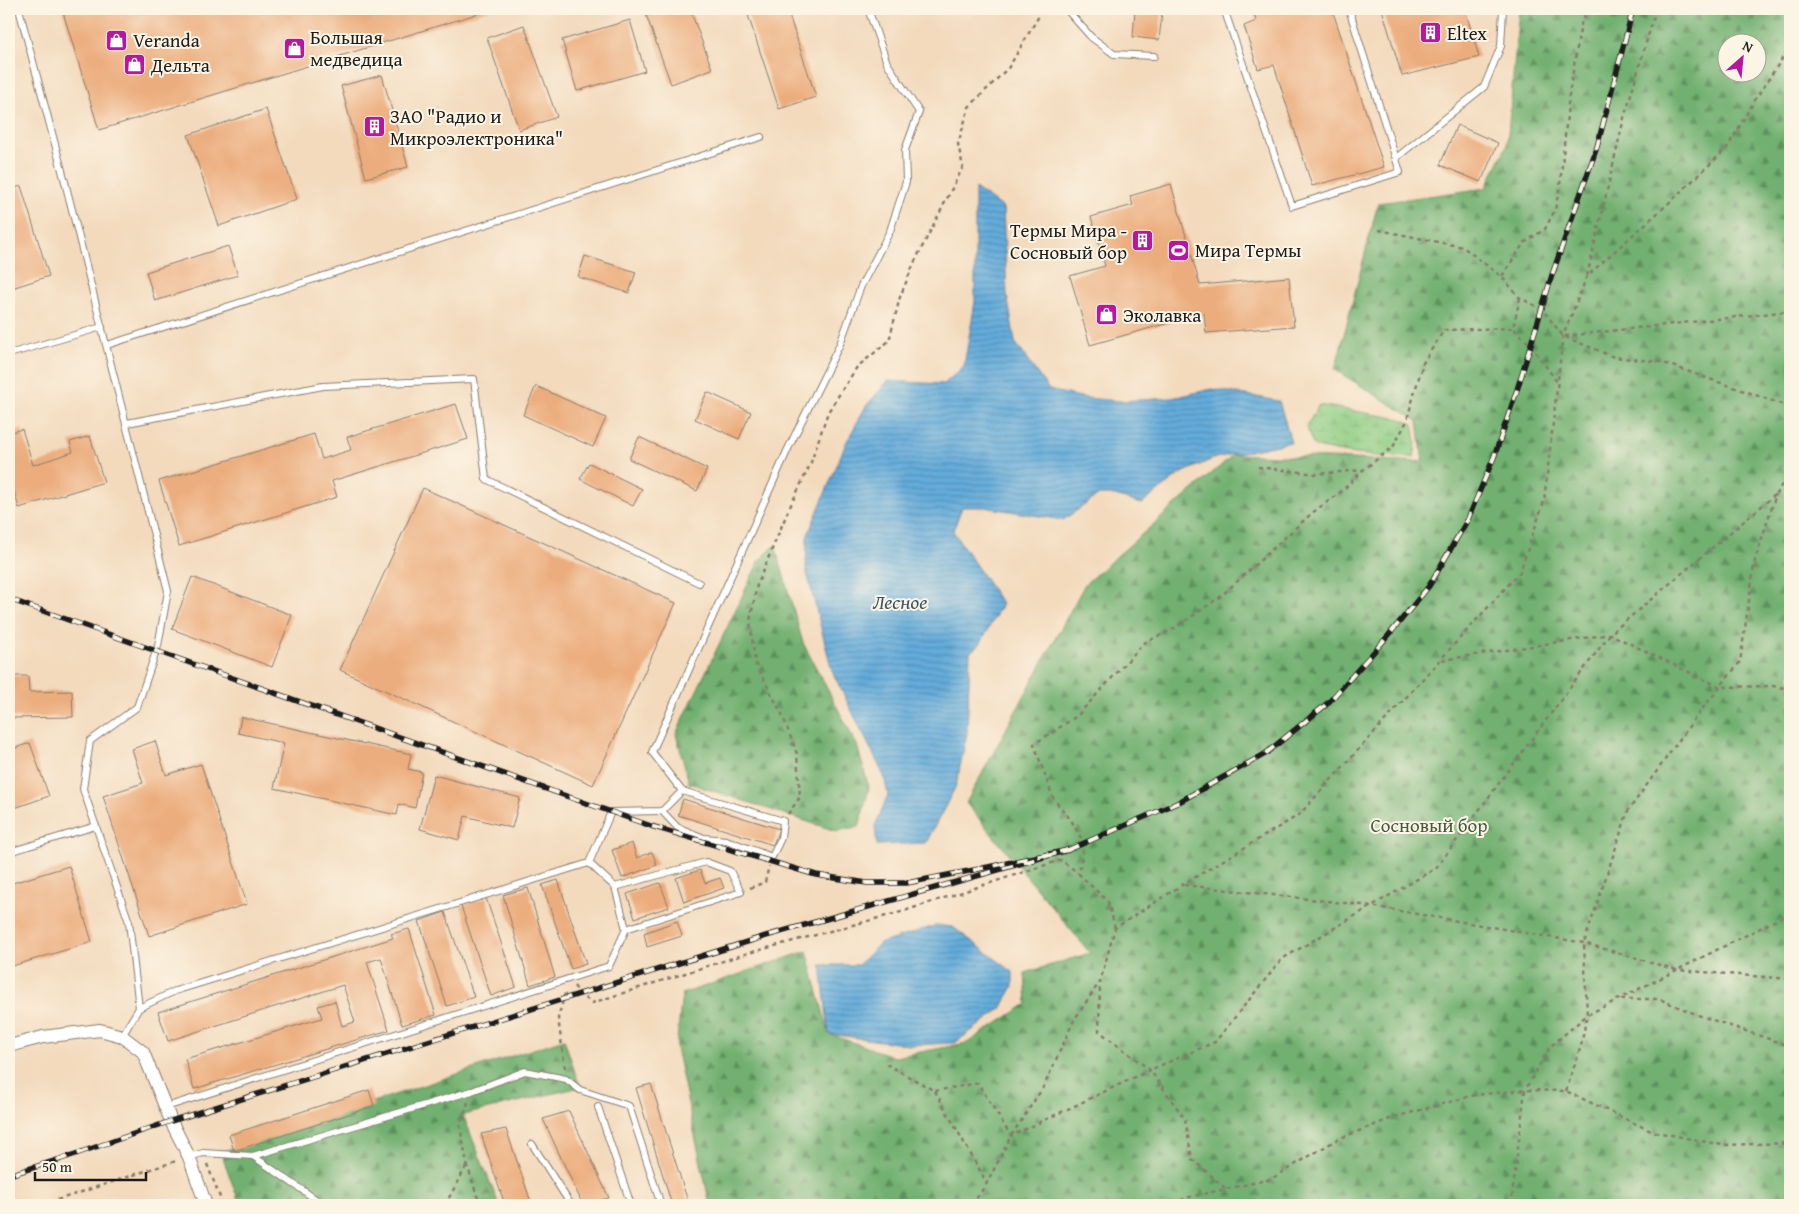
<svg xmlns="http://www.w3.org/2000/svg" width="1799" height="1214" font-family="'Gentium Book Plus',serif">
  <defs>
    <pattern id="forest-firs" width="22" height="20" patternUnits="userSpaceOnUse" patternTransform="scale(1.25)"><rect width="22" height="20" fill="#71b070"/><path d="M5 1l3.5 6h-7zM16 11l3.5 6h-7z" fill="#5c8e5b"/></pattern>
    <pattern id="wetland-marsh" width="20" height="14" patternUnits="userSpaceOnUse" patternTransform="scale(1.25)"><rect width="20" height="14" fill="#8ccc82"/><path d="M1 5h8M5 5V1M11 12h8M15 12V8" fill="none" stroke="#78af70"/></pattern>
    <pattern id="water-rules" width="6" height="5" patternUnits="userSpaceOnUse" patternTransform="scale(1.25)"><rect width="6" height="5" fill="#64acdb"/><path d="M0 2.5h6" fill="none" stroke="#528bb1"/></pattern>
  </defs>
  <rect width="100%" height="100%" fill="#fcf5e5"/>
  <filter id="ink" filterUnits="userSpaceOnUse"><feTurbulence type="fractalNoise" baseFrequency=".02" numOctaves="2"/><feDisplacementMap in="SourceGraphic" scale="10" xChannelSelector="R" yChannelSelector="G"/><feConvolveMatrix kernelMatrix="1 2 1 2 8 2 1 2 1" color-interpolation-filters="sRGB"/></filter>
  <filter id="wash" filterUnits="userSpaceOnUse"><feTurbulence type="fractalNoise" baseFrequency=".0096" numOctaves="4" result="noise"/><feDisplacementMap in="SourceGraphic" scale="20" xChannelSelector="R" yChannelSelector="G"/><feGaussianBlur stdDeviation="1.12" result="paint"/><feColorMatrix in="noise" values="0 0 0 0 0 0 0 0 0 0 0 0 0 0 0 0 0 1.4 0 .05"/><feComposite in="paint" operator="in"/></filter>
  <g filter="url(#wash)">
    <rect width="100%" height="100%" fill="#f3dabd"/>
    <g fill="url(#forest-firs)" stroke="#466646" fill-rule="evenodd">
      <path d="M 1519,9 L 1790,9 L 1790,1205 L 710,1205 L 676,1048 L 682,994 L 807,951 L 829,1034 L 895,1057 L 967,1043 L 1027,1004 L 1025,973 L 1090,953 L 966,803 L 1085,584 L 1234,454 L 1423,462 L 1418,421 L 1335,370 L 1378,203 L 1486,188 L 1507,145 ZM 1726,42 L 1756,42 L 1756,72 L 1726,72 Z"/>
      <path d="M 775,545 L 803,643 L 857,745 L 869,788 L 859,827 L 836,831 L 689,783 L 676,734 L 759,561 Z"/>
      <path d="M 564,1039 L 580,1087 L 463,1115 L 499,1205 L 240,1205 L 221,1152 Z"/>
    </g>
    <path fill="url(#wetland-marsh)" stroke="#54744f" d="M 1319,405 L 1401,419 L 1413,424 L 1416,442 L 1414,457 C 1380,457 1348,455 1314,446 L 1306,427 Z"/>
    <g fill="url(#water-rules)" stroke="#40647c">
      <path d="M 975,188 L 1003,208 L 1007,294 L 1015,342 L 1049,390 L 1085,398 L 1120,401 L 1172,398 L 1212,389 L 1279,401 L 1291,442 L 1215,458 L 1180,474 L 1142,504 L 1112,495 L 1099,495 L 1063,520 L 985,507 L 962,507 L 953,531 L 1002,604 L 980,644 L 970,652 L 967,733 L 956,786 L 926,843 L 877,845 L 875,826 L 888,795 L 884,776 L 832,671 L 806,569 L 807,537 L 846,443 L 866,406 L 888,381 L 944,384 L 964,366 L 975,302 Z"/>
      <path d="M 937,925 L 953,927 L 1013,972 L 1013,986 L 1001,1009 L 955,1043 L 910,1045 L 829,1034 L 821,965 L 858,965 L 879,944 Z"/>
    </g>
    <g id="blocks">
      <g fill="#ecad7e">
        <path d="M 62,9 L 493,9 L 99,130 Z"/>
        <path d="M 644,9 L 690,9 L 712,69 L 671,84 Z"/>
        <path d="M 746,9 L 787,9 L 816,97 L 779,109 Z"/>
        <path d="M 1135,9 L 1162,13 L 1159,40 L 1133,37 Z"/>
        <path d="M 1253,9 L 1332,9 L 1384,167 L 1312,186 L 1274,65 L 1258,69 L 1244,26 L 1256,21 Z"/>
        <path d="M 1382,9 L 1465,9 L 1479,57 L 1402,76 Z"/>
        <path d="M 630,20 L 645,71 L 577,91 L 562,40 Z"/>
        <path d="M 524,25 L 557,117 L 519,130 L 487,38 Z"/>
        <path d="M 382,75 L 408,167 L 366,178 L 341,86 Z"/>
        <path d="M 266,109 L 297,199 L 219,226 L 188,135 Z"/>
        <path d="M 1457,125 L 1498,143 L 1481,182 L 1440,165 Z"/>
        <path d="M 1171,184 L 1200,285 L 1289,277 L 1294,326 L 1206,333 L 1204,313 L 1090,345 L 1070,276 L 1105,266 L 1091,217 L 1133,205 L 1130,196 Z"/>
        <path d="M 21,186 L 49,276 L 9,289 L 9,190 Z"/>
        <path d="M 228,246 L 238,275 L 155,301 L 146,272 Z"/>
        <path d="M 585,256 L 636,272 L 629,293 L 578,277 Z"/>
        <path d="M 536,386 L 606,418 L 593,447 L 523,415 Z"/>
        <path d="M 707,392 L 751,412 L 739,439 L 695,419 Z"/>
        <path d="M 456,404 L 468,439 L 332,481 L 337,497 L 179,546 L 159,481 L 314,434 L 322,459 L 351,450 L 347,437 Z"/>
        <path d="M 22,429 L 33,465 L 73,452 L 70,442 L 90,436 L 104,482 L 19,508 L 9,474 L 9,433 Z"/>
        <path d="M 639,437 L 707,469 L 697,491 L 629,459 Z"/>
        <path d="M 589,463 L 642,489 L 633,506 L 580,479 Z"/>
        <path d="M 423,488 L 676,603 L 593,785 L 340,670 Z"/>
        <path d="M 192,577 L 292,615 L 272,667 L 172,629 Z"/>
        <path d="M 9,676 L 28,676 L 29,692 L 72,691 L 73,717 L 9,718 Z"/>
        <path d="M 241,717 L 411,754 L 408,769 L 422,772 L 415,808 L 399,804 L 397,815 L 274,788 L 284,743 L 238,733 Z"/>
        <path d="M 155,741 L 166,775 L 201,764 L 247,904 L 149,936 L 103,796 L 143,783 L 132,749 Z"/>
        <path d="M 30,743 L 49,796 L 9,810 L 9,750 Z"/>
        <path d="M 434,775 L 520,798 L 512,828 L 465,816 L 459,840 L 420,829 Z"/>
        <path d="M 683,799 L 779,829 L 773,845 L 678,815 Z"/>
        <path d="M 632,843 L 637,858 L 652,852 L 657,865 L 622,878 L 612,850 Z"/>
        <path d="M 69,866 L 92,942 L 9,967 L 9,884 Z"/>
        <path d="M 700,870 L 705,883 L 720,878 L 724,888 L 684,902 L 676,878 Z"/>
        <path d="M 558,880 L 586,964 L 571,969 L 542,885 Z"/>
        <path d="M 660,883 L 669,907 L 635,918 L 627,894 Z"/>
        <path d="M 528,888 L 555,977 L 530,985 L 503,895 Z"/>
        <path d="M 486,898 L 516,987 L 491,996 L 461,906 Z"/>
        <path d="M 445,912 L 474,997 L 447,1006 L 419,921 Z"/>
        <path d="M 677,921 L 682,936 L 647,947 L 644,933 Z"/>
        <path d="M 409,929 L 436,1015 L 402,1025 L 381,958 L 367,962 L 389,1030 L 194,1089 L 185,1059 L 322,1018 L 318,1006 L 335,1001 L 342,1026 L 355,1022 L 343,985 L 168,1041 L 158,1012 L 393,938 L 391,934 Z"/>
        <path d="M 651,1084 L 689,1205 L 672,1205 L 636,1088 Z"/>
        <path d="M 369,1090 L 374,1106 L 234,1151 L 229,1135 Z"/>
        <path d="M 569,1111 L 609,1198 L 583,1205 L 543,1119 Z"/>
        <path d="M 506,1129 L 532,1205 L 505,1205 L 481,1134 Z"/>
      </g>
    </g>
  </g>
  <g filter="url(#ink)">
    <use href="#blocks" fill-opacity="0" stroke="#887b6c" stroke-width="1"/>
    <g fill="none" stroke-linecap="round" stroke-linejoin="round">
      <defs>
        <g id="lane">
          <path d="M 19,9 L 64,178 L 168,591 L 158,646 L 137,707 L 90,741 L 83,789 L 129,922 L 139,1008"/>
          <path d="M 1061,9 L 1067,10 L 1091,37 L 1114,54 L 1154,56"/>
          <path d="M 1224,9 L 1292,206 L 1400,172 L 1349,9"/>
          <path d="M 1396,158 L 1484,87 L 1501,46 L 1503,9"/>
          <path d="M 107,345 L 761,137"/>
          <path d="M 9,354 L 102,327"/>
          <path d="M 127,423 L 323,386 L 474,379 L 486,479 L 699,583"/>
          <path d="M 662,811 L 677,827 L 704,838 L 726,840 L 772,857 L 781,838 L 783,821 L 682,791"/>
          <path d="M 9,852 L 96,826"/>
          <path d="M 615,887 L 706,862 L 730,871 L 741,892 L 626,929"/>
          <path d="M 122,1036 L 139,1008 L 175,991 L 589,863 L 611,812 L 662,811 L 682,791 L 652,752 L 788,449 L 840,344 L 861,286 L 890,231 L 906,182 L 905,150 L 919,112 L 887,63 L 868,9"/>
          <path d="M 166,1107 L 609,966 L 626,929 L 615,887 L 589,863"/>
          <path d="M 598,1107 L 631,1205"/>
          <path d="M 532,1144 L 571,1205"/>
          <path d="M 253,1156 L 324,1205"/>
          <path d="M 189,1157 L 203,1153 L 253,1156 L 472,1091 L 525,1071 L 566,1079 L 580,1090 L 629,1106 L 661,1205"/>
          <path d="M 1781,1205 L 1790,1203"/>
        </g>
        <path id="street" d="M 9,1046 L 43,1037 L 100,1030 L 122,1036 L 143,1052 L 171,1121 L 189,1157 L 206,1205"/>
      </defs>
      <use href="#lane" stroke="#887b6c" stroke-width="8"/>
      <use href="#street" stroke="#887b6c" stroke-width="14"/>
      <g stroke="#887b6c" stroke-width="2.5" stroke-dasharray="4 4" stroke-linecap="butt">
        <path d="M 1379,230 L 1463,247 L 1502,277 L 1520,298 L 1542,309 L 1563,336 L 1614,357 L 1661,362 L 1790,407"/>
        <path d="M 1502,276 L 1524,243 L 1545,229 L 1555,210 L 1560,185 L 1569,95 L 1581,24 L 1588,9"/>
        <path d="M 1587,276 L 1624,118 L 1656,9"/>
        <path d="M 1520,298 L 1513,328 L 1531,345 L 1557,382"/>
        <path d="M 1565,336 L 1790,311"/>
        <path d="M 1258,467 L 1316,474 L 1362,470"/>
        <path d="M 1442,660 L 1610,634 L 1720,687 L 1773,686 L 1790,689"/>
        <path d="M 788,814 L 800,797 L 797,754 L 782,714 L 755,663 L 750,621 L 757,585 L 788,511 L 810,465 L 828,412 L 857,367 L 889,341 L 900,297 L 914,263 L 963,167 L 958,144 L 969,107 L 1009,67 L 1043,9"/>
        <path d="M 1184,885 L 1371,906 L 1584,943 L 1677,970 L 1790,913"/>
        <path d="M 750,888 L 765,882 L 769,866"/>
        <path d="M 1115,928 L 1108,902 L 1079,874 L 1084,843 L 1071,820 L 1053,798 L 1034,744 L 1077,716 L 1144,643 L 1175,628 L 1220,597 L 1312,513 L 1341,492 L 1363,470 L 1393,447 L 1406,423 L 1423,363 L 1444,330 L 1513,328"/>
        <path d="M 574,986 L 580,994 L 592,1003 L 745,954 L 901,912 L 1061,860 L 1078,873"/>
        <path d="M 1621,999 L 1659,999 L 1698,1015 L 1784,1044 L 1790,1048"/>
        <path d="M 886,1064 L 935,1091 L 987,1183"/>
        <path d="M 565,1068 L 558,1018 L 566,990"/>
        <path d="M 935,1091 L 978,1083 L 1011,1136 L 1150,1070 L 1215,1042 L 1282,959 L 1436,868 L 1610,634 L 1776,494"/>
        <path d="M 1566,1091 L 1581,1046 L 1587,1015 L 1677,970 L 1790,979"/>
        <path d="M 468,1102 L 460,1126 L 467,1164 L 480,1205"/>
        <path d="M 207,1164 L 223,1205"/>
        <path d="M 1225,1188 L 1192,1159 L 1185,1119 L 1150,1070 L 1099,1031 L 1100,982 L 1115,928 L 1182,885 L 1299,815 L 1520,572 L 1544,501 L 1563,336 L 1587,276 L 1671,201 L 1727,148 L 1756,98 L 1790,47"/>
        <path d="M 42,1205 L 176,1161"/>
        <path d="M 445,1205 L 467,1165"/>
        <path d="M 972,1205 L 987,1183 L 1011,1136 L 1044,1086 L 1074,1020 L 1099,983"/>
        <path d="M 1174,1205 L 1185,1198 L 1271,1179 L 1338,1139 L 1395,1117 L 1475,1095 L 1525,1090 L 1566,1091 L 1651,1131 L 1722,1145 L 1790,1143"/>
        <path d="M 1511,1205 L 1525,1090 L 1550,1047 L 1587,1015 L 1584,943 L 1628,811 L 1695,718 L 1740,662 L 1755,560 L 1776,494 L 1790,472"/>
      </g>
      <use href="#lane" stroke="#fff" stroke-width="6"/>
      <use href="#street" stroke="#fff" stroke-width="12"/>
      <defs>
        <g id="rail">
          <path d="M 9,599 L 651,826 L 816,875 L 867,883 L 907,883 L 974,870 L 1068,850 L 766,936 L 171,1121 L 61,1159 L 9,1175"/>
          <path d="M 1068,850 L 1177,803 L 1265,754 L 1328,703 L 1388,636 L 1429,586 L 1468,519 L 1494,457 L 1517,390 L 1552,275 L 1597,147 L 1633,9"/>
        </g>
      </defs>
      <use href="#rail" stroke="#1c1c1c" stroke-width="5.5"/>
      <use href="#rail" stroke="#fcf5e5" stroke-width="4" stroke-dasharray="11" stroke-linecap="butt"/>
    </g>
  </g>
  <defs>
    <symbol id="building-square" viewBox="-11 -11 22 22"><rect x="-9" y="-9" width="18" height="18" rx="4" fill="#b5179e" stroke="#fcf5e5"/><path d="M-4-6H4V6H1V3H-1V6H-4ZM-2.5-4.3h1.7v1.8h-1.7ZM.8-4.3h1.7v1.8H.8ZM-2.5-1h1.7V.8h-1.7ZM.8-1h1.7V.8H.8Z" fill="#fff"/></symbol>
    <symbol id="shop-square" viewBox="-11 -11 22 22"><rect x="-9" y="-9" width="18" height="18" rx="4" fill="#b5179e" stroke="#fcf5e5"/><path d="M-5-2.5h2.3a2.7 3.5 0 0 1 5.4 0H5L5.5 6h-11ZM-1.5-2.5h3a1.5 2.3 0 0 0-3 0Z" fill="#fff"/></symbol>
    <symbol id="stadium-square" viewBox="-11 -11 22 22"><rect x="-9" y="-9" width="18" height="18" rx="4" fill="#b5179e" stroke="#fcf5e5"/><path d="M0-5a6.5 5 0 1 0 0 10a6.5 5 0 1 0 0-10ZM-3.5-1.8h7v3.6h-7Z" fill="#fff"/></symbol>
  </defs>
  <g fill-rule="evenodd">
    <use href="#building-square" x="1418" y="20" width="25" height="25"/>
    <use href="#shop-square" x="104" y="28" width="25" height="25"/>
    <use href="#shop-square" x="282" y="36" width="25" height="25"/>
    <use href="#shop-square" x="122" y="52" width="25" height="25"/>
    <use href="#building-square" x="362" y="114" width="25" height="25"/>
    <use href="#building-square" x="1130" y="228" width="25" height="25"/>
    <use href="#stadium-square" x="1166" y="238" width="25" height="25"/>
    <use href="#shop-square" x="1094" y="302" width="25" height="25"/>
  </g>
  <g text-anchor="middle" stroke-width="4" stroke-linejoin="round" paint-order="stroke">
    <g font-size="19" fill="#1c1c1c" stroke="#fcf5e5" text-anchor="start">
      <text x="1447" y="40">Eltex</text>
      <text x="310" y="44">Большая<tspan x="310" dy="22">медведица</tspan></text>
      <text x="133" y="47">Veranda</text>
      <text x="151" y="72">Дельта</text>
      <text x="390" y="123">ЗАО "Радио и<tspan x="390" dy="22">Микроэлектроника"</tspan></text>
      <text x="1127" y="237" text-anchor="end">Термы Мира -<tspan x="1127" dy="22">Сосновый бор</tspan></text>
      <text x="1195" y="257">Мира Термы</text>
      <text x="1123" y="322">Эколавка</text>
    </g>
    <g font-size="19" fill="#435a40" stroke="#fcf5e5">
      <text x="1429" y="832">Сосновый бор</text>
    </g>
    <g font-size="20" font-style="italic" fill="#395668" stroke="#fcf5e5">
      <text x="900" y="609">Лесное</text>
    </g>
  </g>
  <rect width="1799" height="1214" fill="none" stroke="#fcf5e5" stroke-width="30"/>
  <g transform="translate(1742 58) rotate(27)"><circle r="24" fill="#fcf5e5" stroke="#a29e95"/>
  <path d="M0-4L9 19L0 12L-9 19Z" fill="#b5179e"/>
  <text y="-8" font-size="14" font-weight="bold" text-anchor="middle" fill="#1c1c1c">N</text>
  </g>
  <path d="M35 1172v8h111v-8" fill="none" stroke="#1c1c1c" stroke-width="2.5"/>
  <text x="42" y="1172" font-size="15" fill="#1c1c1c" stroke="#fcf5e5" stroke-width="4" paint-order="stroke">50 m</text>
</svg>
